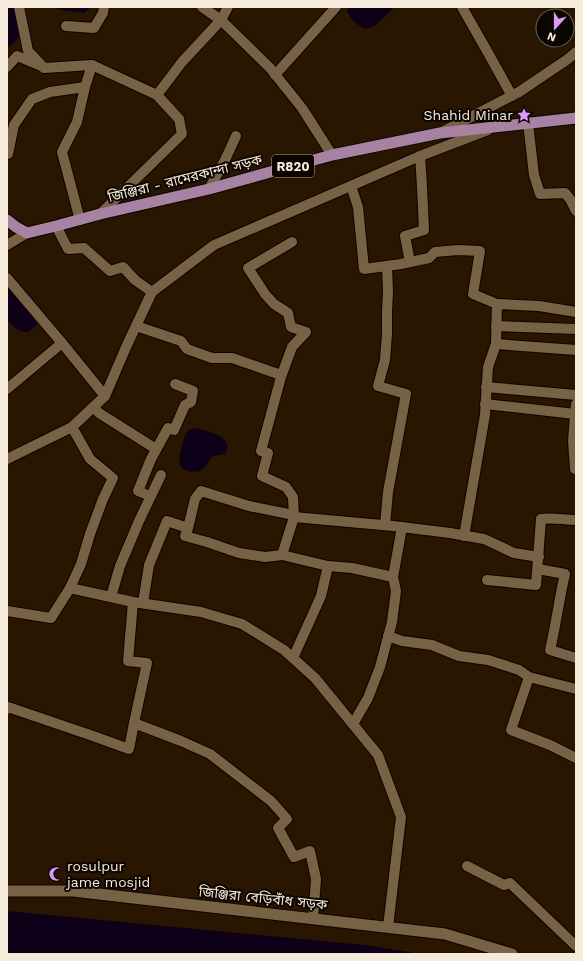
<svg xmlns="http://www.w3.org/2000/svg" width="583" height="961" font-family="'Work Sans','Noto Sans Bengali',sans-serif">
  <rect width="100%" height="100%" fill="#281600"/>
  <path fill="#452c01" d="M 489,107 L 496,127 L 440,133 Z"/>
  <g fill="#0e0018">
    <path d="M 7,7 L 14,7 C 19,24 26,37 7,48 Z"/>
    <path d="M 52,7 L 92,7 L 84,13 L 61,10 Z"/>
    <path d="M 348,7 L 395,7 L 375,26 L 365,29 L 354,22 L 347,12 Z"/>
    <path d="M 7,287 L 11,289 L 38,320 L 36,326 L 28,332 C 19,333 13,326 7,320 Z"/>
    <path d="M 196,428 C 207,431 236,437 225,454 L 213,456 C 210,459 208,464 205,467 C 199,474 189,472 182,469 L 179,461 L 182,445 L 185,436 L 189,430 Z"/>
    <path d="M 7,911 L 364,945 L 421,954 L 7,954 Z"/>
  </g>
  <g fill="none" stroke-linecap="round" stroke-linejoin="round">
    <defs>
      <g id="minor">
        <path d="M 19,7 L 28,51 L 44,68 L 92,65"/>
        <path d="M 202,7 L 221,20 L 270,68 L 302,108 L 332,155"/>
        <path d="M 462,7 L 487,51 L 512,96"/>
        <path d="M 66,26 L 94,28 L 103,13 L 104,7"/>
        <path d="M 7,67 L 17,56 L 41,66"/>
        <path d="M 275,75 L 336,7"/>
        <path d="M 528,123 L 534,175 L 540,194 L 565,193 L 570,199 L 576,211"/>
        <path d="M 442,132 L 519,92 L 568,59 L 576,52"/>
        <path d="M 7,153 L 8,154 L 14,125 L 32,99 L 50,92 L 85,87"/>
        <path d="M 351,186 L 358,207 L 364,269 L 401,264 L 429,258 L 435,252 L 458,250 L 480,251 L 473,294 L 497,304"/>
        <path d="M 209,189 L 225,160 L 236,136"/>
        <path d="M 100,214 L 182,134 L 179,119 L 157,95"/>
        <path d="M 80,220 L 62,152 L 77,122 L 85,87 L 92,65 L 157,95 L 182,62 L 221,20 L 228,7"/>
        <path d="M 56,226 L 68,249 L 84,248 L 110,271 L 123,267 L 135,280 L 152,292"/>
        <path d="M 292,242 L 248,268 L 265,294 L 274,304 L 288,313 L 291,327 L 306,332 L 292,347 L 281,377 L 261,451 L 268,453 L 262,476 L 286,487 L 293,497 L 294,517"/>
        <path d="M 7,245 L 27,233"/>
        <path d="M 410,262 L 405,236 L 424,230 C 423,206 422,181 420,156"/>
        <path d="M 7,278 L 62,343 L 105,396"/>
        <path d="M 136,326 L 181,341 L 187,349 L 212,358 L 232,358 L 281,375"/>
        <path d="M 496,326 L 576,329"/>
        <path d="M 496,344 L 576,350"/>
        <path d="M 486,387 L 576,395"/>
        <path d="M 7,389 L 62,343"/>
        <path d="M 485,404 L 575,414 L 573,441 L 575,469 L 576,469"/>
        <path d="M 576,404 L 575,414 L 576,414"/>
        <path d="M 93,407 L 99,413 L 156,449"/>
        <path d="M 7,459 L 72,427 L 105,396 L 127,345 L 152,292 L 214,245 L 420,156 L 488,130"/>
        <path d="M 150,496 L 138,491 L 151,459 L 168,428 L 174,430 L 185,405 L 191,402 L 193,391 L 175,384"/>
        <path d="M 385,525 L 388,492 L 406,394 L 378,386 L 385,360 L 387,334 L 387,312 L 388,291 L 387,266"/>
        <path d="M 188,528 L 195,499 L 201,491 L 249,506 L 294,515"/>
        <path d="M 464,536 L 485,415 L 488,367 L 496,344 L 497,304 L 539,306 L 576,312"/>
        <path d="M 282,555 L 328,566 L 352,568 L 393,577"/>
        <path d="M 538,569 L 565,574 C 559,599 556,625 550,650 L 576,658"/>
        <path d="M 487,580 L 536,585 L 541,519 C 553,517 564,520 576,520"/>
        <path d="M 70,588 L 81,564 L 90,534 L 103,499 L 113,478 L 90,459 L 72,427"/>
        <path d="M 111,597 L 120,566 L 139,521 L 161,475"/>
        <path d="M 133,602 L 128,661 L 147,663 L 134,723"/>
        <path d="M 143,603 L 149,565 L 167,521 L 188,528 L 185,536 L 207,542 L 239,553 L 265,557 L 282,555 L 294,517 L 393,526 L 450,533 L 484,539 L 514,553 L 539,557"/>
        <path d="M 7,611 L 51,618 L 70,588 L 133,602 L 201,612 L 242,624 L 284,650 L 315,678 L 378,755 L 401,817 L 388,927"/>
        <path d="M 388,636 L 402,641 L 432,645 L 459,656 L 488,660 L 519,670 L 529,677"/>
        <path d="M 293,658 L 321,596 L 328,566"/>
        <path d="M 576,689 L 529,677 L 511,730 L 550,745 L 576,758"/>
        <path d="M 7,709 L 8,707 L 93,736 L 129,749 L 134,723 L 181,741 L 210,754 L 271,801 L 287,819 L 278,828 L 294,857 L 310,851 L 316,879 L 313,919"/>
        <path d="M 353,724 L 368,698 L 380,667 L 392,622 L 396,591 L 393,577 L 402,527"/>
        <path d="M 467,866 L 504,885 L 510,883 L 576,946"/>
      </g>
      <path id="tertiary" d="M 7,891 L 73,891 L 445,934 L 512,954"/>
      <path id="primary" d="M 7,220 L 16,227 L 27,233 L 56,226 L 100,214 L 209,189 L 332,155 L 440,133 L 576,118"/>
    </defs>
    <use href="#minor" stroke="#100300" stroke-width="12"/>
    <use href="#tertiary" stroke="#100300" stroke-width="13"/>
    <use href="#primary" stroke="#100300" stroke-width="13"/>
    <use href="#minor" stroke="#776246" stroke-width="10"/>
    <use href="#tertiary" stroke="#776246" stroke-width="11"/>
    <use href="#primary" stroke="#a782a2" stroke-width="11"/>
  </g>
  <defs>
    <symbol id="sight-bare" viewBox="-9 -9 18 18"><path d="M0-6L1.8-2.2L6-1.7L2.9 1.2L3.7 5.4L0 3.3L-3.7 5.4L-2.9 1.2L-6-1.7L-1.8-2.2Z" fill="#d99af8" stroke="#0b0500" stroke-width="2.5" paint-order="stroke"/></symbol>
    <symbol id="mosque-bare" viewBox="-9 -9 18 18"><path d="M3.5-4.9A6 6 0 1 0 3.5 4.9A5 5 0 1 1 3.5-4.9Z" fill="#d99af8" stroke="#0b0500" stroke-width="2.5" paint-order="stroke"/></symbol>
  </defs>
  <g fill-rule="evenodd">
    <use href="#sight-bare" x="514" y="105" width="20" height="20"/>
    <use href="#mosque-bare" x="46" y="864" width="20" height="20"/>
  </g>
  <g text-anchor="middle" stroke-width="4" stroke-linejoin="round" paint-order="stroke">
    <rect fill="#0b0500" stroke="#b0a599" stroke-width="1" x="272" y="155" width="42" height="22" rx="3"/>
    <g font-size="13" font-weight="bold" fill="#f6eada">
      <text x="293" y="171">R820</text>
    </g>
    <g font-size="14" fill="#f6eada" stroke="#0b0500" text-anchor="end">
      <text x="513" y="120">Shahid Minar</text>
      <text x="67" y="871" text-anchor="start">rosulpur<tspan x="67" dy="16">jame mosjid</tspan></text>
    </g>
    <g font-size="14" fill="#f6eada" stroke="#0b0500">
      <text transform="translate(185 178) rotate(-14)" y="5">জিঞ্জিরা - রামেরকান্দা সড়ক</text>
      <text transform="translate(263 898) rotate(6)" y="5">জিঞ্জিরা বেড়িবাঁধ সড়ক</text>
    </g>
  </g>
  <rect width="583" height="961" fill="none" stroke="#f6eada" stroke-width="16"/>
  <g transform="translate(555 28) rotate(201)"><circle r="19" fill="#0b0500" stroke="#696157"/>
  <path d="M0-3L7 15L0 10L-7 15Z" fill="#d99af8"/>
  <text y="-6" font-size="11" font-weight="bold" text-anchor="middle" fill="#f6eada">N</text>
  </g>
</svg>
